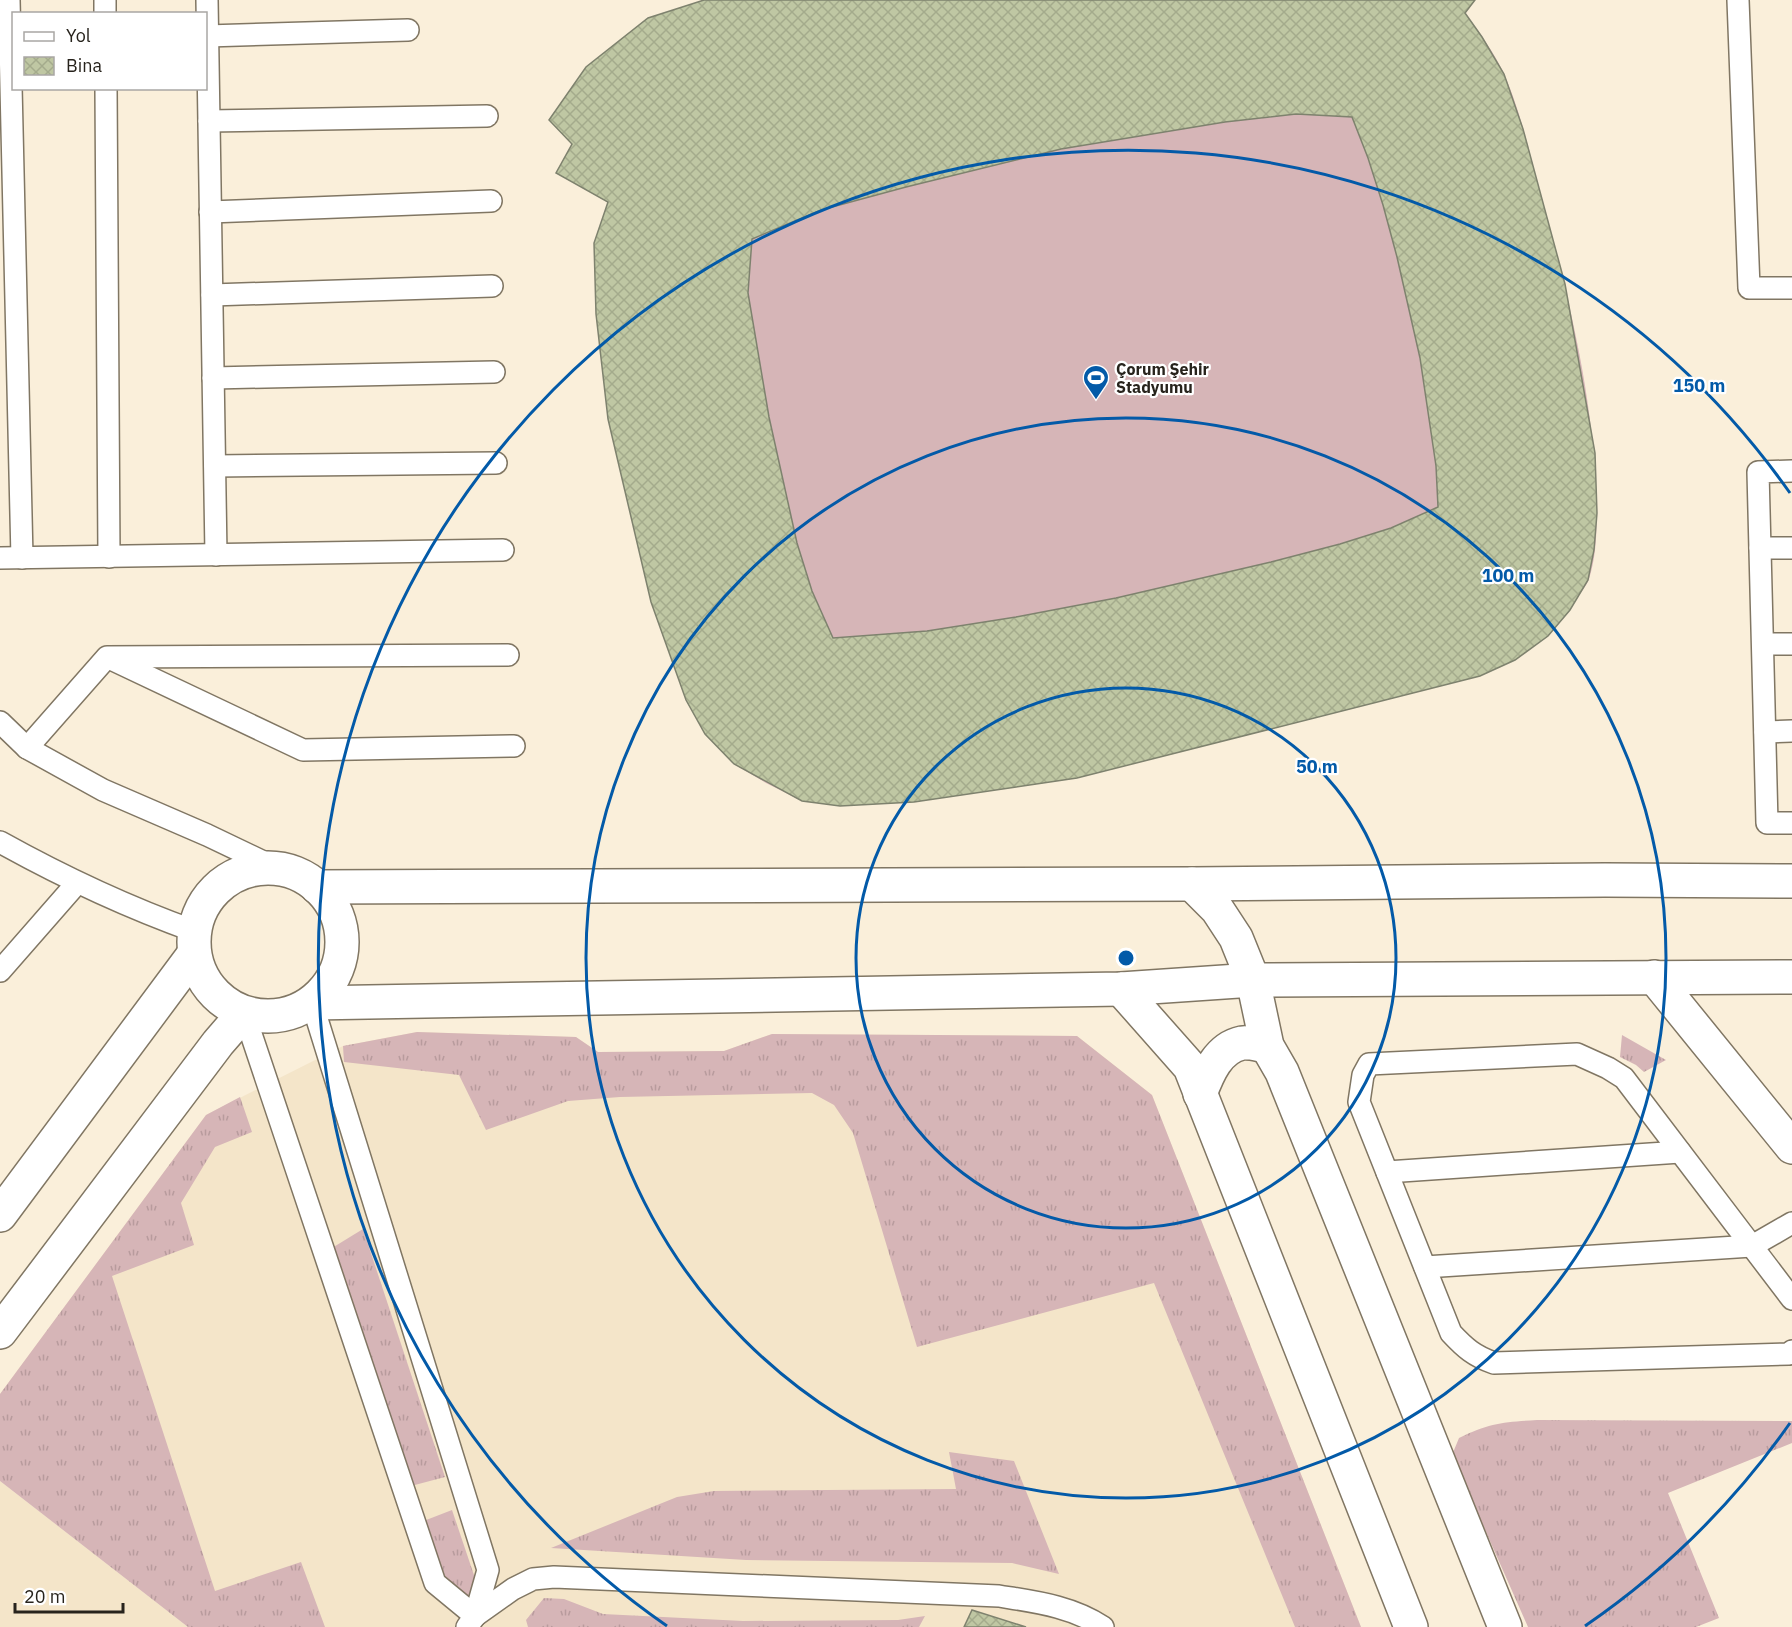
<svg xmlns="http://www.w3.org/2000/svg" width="1792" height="1627" font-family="'IBM Plex Sans',sans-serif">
  <defs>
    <pattern id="grass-tufts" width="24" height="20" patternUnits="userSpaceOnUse" patternTransform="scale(1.5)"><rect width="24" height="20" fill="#d6b5b7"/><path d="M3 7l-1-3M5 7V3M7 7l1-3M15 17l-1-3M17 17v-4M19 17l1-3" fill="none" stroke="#b89b9d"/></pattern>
    <pattern id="building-cross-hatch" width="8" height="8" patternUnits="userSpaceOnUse" patternTransform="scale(1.5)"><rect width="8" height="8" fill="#bfc7a3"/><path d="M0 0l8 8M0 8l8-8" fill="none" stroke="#a4ab8c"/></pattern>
  </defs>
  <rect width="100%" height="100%" fill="#faefda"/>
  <g fill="#f4e5c9">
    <path d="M 417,1032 L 576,1037 L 598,1052 L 724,1051 L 772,1034 L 1077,1036 L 1152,1095 L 1361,1627 L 247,1627 L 0,1436 L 0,1394 L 206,1115 L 343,1046 Z"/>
    <path d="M 0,1481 L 188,1627 L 0,1627 Z"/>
  </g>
  <g fill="url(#grass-tufts)">
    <path d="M 417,1032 L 576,1037 L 598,1052 L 724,1051 L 772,1034 L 1077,1036 L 1152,1095 L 1361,1627 L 1295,1627 L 1154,1283 L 917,1347 L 853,1133 L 834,1105 L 812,1093 L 620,1097 L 568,1101 L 486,1130 L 459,1075 L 344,1062 L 343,1046 Z"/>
    <path d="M 1622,1035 L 1666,1060 L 1644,1072 L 1636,1065 L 1620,1057 Z"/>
    <path d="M 240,1097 L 252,1132 L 215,1147 L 181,1203 L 194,1245 L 112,1276 L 215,1591 L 301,1562 L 325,1627 L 188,1627 L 0,1481 L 0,1394 L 206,1115 Z"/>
    <path d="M 363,1229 L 445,1477 L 411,1486 L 332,1248 Z"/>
    <path d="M 1537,1420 L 1792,1421 L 1792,1443 L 1668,1493 L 1719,1618 L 1696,1627 L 1528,1627 L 1452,1455 L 1459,1438 C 1489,1423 1504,1422 1537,1420 Z"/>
    <path d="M 949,1452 L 1014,1461 L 1059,1574 L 1012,1563 L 746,1560 L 551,1548 L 677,1497 L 714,1491 L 956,1489 Z"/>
    <path d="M 452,1510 L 477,1584 L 476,1593 L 454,1601 L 421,1522 Z"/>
    <path d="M 544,1598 L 564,1599 L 603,1614 L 743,1621 L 898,1620 L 925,1616 L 919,1627 L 528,1627 L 526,1620 Z"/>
  </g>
  <path fill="#d6b5b7" d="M 704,0 L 1475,0 L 1465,13 C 1479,32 1494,52 1504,74 C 1521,112 1530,156 1541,195 C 1567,290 1592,390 1596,489 C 1597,518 1598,551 1589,579 C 1587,585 1581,592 1577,598 C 1552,640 1524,656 1480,676 L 1077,778 L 914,802 L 840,806 L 802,801 L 766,783 L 734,764 L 705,734 L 686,700 L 651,602 L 608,419 L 594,243 L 608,202 L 556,173 L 572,144 L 549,120 L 586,67 L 648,18 Z"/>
  <g fill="url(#building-cross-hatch)" stroke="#7e826e" stroke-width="1.5" fill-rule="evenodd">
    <path d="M 704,0 L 1475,0 L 1465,13 L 1482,37 L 1504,74 L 1523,129 L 1565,284 L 1595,453 L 1597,513 L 1594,550 L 1588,580 L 1570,610 L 1548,636 L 1515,660 L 1480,676 L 1077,778 L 914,802 L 840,806 L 802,801 L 734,764 L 705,734 L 686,700 L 651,602 L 608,419 L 596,314 L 594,243 L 608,202 L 556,173 L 572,144 L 549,120 L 586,67 L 648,18 ZM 1296,114 L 1352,117 L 1368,158 L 1383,205 L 1397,257 L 1420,358 L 1436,466 L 1438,507 L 1391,528 L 1340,544 L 1271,562 L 1116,598 L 1016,617 L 927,631 L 833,638 L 812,591 L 797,543 L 769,417 L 748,293 L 752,239 L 821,210 L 906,187 L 1061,149 L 1225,122 Z"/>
    <path d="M 972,1610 L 1026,1627 L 964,1627 Z"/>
  </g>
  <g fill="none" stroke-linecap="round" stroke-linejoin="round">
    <defs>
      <g id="lane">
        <path d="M 9,0 L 22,558"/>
        <path d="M 105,0 L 105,14"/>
        <path d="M 207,0 L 216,555"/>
        <path d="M 1738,0 L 1749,288 L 1792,288"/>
        <path d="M 207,36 L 408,30"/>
        <path d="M 106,88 L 109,557"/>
        <path d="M 209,121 L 487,116"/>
        <path d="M 210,212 L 491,201"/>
        <path d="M 212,295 L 492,286"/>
        <path d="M 213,378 L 494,372"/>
        <path d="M 215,466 L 496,463"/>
        <path d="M 1792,471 L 1758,472 L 1767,823 L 1792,823"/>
        <path d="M 1760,548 L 1792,548"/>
        <path d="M 0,558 L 503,550"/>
        <path d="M 1763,644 L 1792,644"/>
        <path d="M 111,659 L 303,750 L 514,746"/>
        <path d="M 0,722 L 27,748 L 103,790 L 207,835 L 276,868"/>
        <path d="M 1765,732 L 1792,731"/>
        <path d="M 27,748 L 107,657 L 508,655"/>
        <path d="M 0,842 C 63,877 127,907 194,931"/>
        <path d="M 0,971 L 77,883"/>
        <path d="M 312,1003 L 488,1570 L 475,1616 L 467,1627"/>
        <path d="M 244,1013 L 435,1583 L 475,1616"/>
        <path d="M 1387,1172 L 1680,1152"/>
        <path d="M 1425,1267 L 1752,1246 L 1792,1223"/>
        <path d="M 1792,1299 L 1624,1078 L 1608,1068 L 1577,1054 L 1369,1064 L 1363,1075 L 1359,1102 L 1451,1333 C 1465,1348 1474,1356 1494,1363 L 1789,1354 L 1792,1351"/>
        <path d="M 475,1616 L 513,1589 L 533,1579 L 554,1577 L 999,1596 C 1036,1602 1071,1606 1103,1627"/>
      </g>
      <g id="street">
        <circle cx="268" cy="942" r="74"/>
        <path d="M 1192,884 L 1217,909 L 1236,938 L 1253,980 L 1267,1046 L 1282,1072 L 1505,1627"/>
        <path d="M 317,887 L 1192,884 L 1605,880 L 1792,881"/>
        <path d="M 1654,977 L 1792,1147"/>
        <path d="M 1121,989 L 1190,1067 L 1411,1627"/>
        <path d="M 312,1003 L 1121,989 L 1253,980 L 1792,977"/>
        <path d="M 1200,1094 C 1208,1073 1218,1048 1242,1043 C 1250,1042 1259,1045 1267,1046"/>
        <path d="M 0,1215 L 194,954"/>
        <path d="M 0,1332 L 218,1043 L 244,1013"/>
      </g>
    </defs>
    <use href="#lane" stroke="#807663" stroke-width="24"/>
    <use href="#street" stroke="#807663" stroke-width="36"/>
    <use href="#lane" stroke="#fff" stroke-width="21"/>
    <use href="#street" stroke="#fff" stroke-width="33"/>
  </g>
  <g fill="none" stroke="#035aa8" stroke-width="3">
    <circle cx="1126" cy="958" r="270"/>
    <circle cx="1126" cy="958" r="540"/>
    <path d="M1790 1423A810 810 0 0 1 1585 1626M667 1626A810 810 0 1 1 1790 493"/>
  </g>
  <defs>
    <symbol id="stadium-pin" viewBox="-11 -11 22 30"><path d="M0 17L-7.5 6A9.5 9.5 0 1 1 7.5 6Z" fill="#035aa8" stroke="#fff"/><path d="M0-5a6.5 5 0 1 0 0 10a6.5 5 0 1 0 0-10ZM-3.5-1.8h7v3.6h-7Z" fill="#fff"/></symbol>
  </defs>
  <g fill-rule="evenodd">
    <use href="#stadium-pin" x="1081" y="363" width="30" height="40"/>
  </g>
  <g text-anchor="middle" stroke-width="4.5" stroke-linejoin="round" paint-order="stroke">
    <g font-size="16" font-weight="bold" fill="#27231c" stroke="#fff" text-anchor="start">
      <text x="1116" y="375">Çorum Şehir<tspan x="1116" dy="18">Stadyumu</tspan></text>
    </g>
  </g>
  <circle cx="1126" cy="958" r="9" fill="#035aa8" stroke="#fff" stroke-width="3"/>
  <g font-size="18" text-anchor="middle" font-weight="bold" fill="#035aa8" stroke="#fff" stroke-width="4.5" stroke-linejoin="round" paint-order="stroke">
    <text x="1699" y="392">150 m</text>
    <text x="1508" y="582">100 m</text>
    <text x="1317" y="773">50 m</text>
  </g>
  <rect x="12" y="12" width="195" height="78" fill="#ffffff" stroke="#a9a7a4" stroke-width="1.5"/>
  <rect x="24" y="32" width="30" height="9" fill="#ffffff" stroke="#a9a7a4" stroke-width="1.5"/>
  <text x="66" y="42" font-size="18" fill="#27231c">Yol</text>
  <rect x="24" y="57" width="30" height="18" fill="url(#building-cross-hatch)" stroke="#a9a7a4" stroke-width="1.5"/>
  <text x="66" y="72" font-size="18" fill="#27231c">Bina</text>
  <path d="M15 1603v9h108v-9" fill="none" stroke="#27231c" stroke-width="3"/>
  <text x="24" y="1603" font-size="18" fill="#27231c" stroke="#ffffff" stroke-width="4.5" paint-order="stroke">20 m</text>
</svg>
